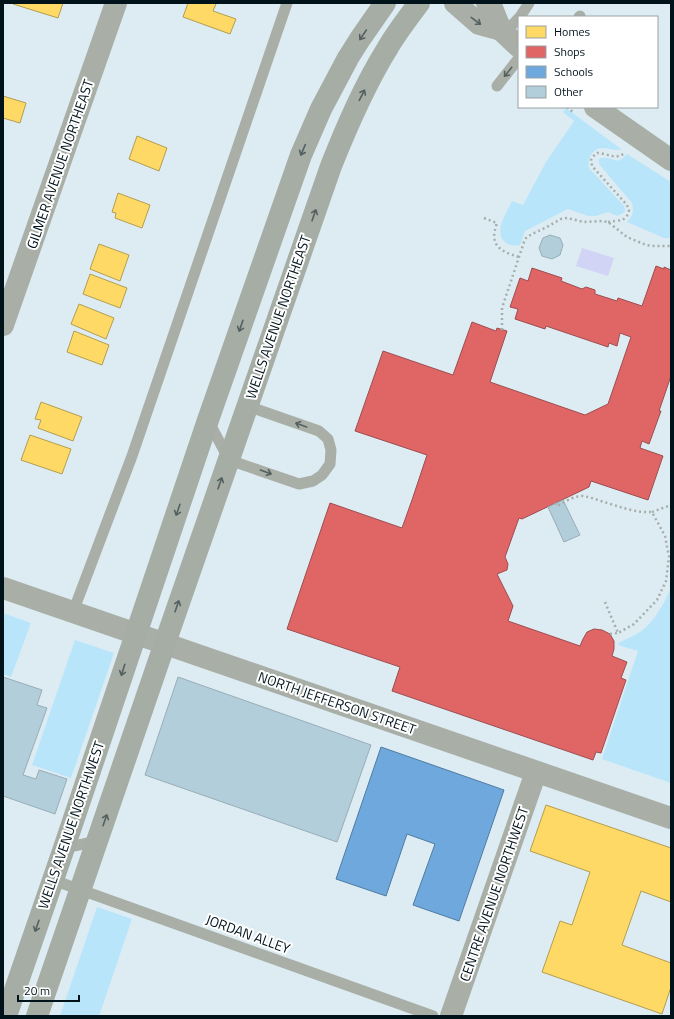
<svg xmlns="http://www.w3.org/2000/svg" width="674" height="1019" font-family="'Titillium Web',sans-serif">
  <rect width="100%" height="100%" fill="#ddecf3"/>
  <g fill="#b9e5fa">
    <path d="M 566,108 L 621,149 L 619,150 C 613,150 607,148 602,148 C 592,149 587,159 589,168 L 624,206 C 627,212 623,214 617,216 L 608,212 L 596,216 L 588,216 L 568,209 L 525,231 L 520,245 C 514,246 510,246 505,242 C 493,232 507,212 512,201 L 523,205 L 546,162 L 574,121 L 563,112 Z"/>
    <path d="M 627,154 L 671,182 L 671,238 L 664,238 L 627,222 C 633,216 634,212 632,203 L 599,164 L 599,160 L 600,158 C 613,156 616,167 627,154 Z"/>
    <path d="M 671,588 L 671,783 L 602,759 L 638,651 L 618,645 L 620,642 C 626,639 634,636 640,632 C 654,622 664,604 671,588 Z"/>
    <path d="M 3,613 L 31,623 L 11,677 L 3,674 Z"/>
    <path d="M 75,640 L 114,653 L 71,778 L 32,765 Z"/>
    <path d="M 97,907 L 132,919 L 99,1016 L 60,1016 Z"/>
  </g>
  <path fill="#d2d4f5" d="M 582,248 L 614,258 L 608,276 L 576,266 Z"/>
  <g fill="#ffd966" stroke="#b29e50">
    <path d="M 14,3 L 63,3 L 58,18 L 13,4 Z"/>
    <path d="M 188,3 L 213,3 L 216,4 L 213,11 L 236,19 L 230,34 L 183,17 Z"/>
    <path d="M 3,96 L 26,103 L 20,123 L 3,118 Z"/>
    <path d="M 137,136 L 167,148 L 159,171 L 129,159 Z"/>
    <path d="M 118,193 L 150,205 L 142,228 L 115,218 L 116,213 L 112,212 Z"/>
    <path d="M 99,244 L 129,255 L 120,281 L 90,269 Z"/>
    <path d="M 90,274 L 127,288 L 120,308 L 83,294 Z"/>
    <path d="M 79,304 L 114,318 L 106,339 L 71,324 Z"/>
    <path d="M 74,331 L 109,345 L 102,365 L 67,352 Z"/>
    <path d="M 41,402 L 82,417 L 73,441 L 38,428 L 41,420 L 35,419 Z"/>
    <path d="M 30,435 L 71,449 L 62,474 L 21,460 Z"/>
    <path d="M 546,805 L 671,848 L 671,902 L 641,891 L 622,945 L 671,963 L 671,987 L 662,1014 L 542,972 L 560,921 L 572,925 L 590,872 L 530,851 Z"/>
  </g>
  <path fill="#e06666" stroke="#9d4d50" d="M 656,266 L 664,269 L 664,267 L 671,270 L 671,376 L 659,411 L 661,411 L 649,444 L 642,441 L 640,448 L 663,456 L 648,500 L 591,481 L 589,487 L 522,519 L 519,518 L 505,557 L 508,564 L 507,570 L 497,574 L 513,606 L 508,621 L 580,646 L 583,639 L 587,632 L 594,629 L 602,630 L 610,634 L 614,641 L 614,649 L 612,656 L 627,662 L 621,678 L 626,680 L 601,753 L 596,752 L 593,760 L 392,691 L 400,667 L 287,629 L 330,503 L 402,528 L 412,500 L 427,455 L 355,431 L 383,351 L 453,375 L 472,322 L 496,331 L 497,328 L 507,331 L 490,382 L 585,415 L 608,404 L 631,337 L 620,333 L 617,346 L 609,343 L 608,347 L 546,326 L 545,329 L 515,319 L 518,309 L 510,307 L 520,278 L 528,281 L 532,268 L 562,278 L 561,281 L 582,289 L 586,287 L 595,290 L 595,294 L 617,301 L 618,298 L 642,306 Z"/>
  <path fill="#6fa8dc" stroke="#4e7ba2" d="M 381,747 L 504,790 L 459,921 L 413,905 L 435,844 L 407,834 L 386,896 L 336,879 Z"/>
  <g fill="#b1ceda" stroke="#99adb6">
    <path d="M 550,235 L 560,238 L 563,245 L 560,255 L 552,259 L 542,256 L 539,248 L 543,238 Z"/>
    <path d="M 563,500 L 580,535 L 564,542 L 548,507 Z"/>
    <path d="M 3,677 L 42,690 L 37,705 L 47,708 L 23,775 L 36,779 L 39,770 L 67,779 L 55,814 L 3,796 Z"/>
    <path d="M 178,677 L 371,745 L 337,842 L 145,775 Z"/>
  </g>
  <g fill="none" stroke-linecap="round" stroke-linejoin="round">
    <g stroke="#a6adab" stroke-width="2.5" stroke-dasharray="2 3" stroke-linecap="butt">
      <path d="M 567,107 L 574,113"/>
      <path d="M 484,218 L 497,223 C 489,245 499,251 519,257"/>
      <path d="M 608,222 C 619,220 627,222 629,210 L 627,205 L 592,166 L 591,160 L 595,154 L 597,153 C 606,153 618,161 625,152"/>
      <path d="M 502,330 L 502,308 L 524,242 L 526,238 L 532,234 L 547,227 L 561,219 L 567,218 L 584,222 L 602,221 L 608,222 L 627,237 L 646,245 L 654,246 L 671,246"/>
      <path d="M 555,503 L 557,506 C 565,502 573,496 583,496 C 589,497 595,499 601,501 C 618,506 634,513 652,512 L 665,536 L 669,557 L 666,581 L 657,600 L 634,624 L 618,633 L 605,602"/>
      <path d="M 652,512 L 671,505"/>
      <path d="M 610,634 L 618,633"/>
    </g>
    <g stroke="#a9afa7" stroke-width="11">
      <path d="M 520,17 L 529,3"/>
      <path d="M 579,17 L 580,16"/>
      <path d="M 504,33 L 519,18"/>
      <path d="M 497,86 L 519,58"/>
      <path d="M 208,420 L 229,460 L 299,484 L 313,481 L 322,475 L 330,464 L 331,450 L 328,439 L 319,431 L 247,406"/>
      <path d="M 73,612 L 132,456 L 287,3"/>
      <path d="M 64,848 L 98,841"/>
      <path d="M 53,880 L 433,1016"/>
    </g>
    <g stroke="#a9afa7" stroke-width="22">
      <path d="M 455,3 L 479,24 L 501,30"/>
      <path d="M 487,3 L 492,8 L 501,30 L 519,47"/>
      <path d="M 595,107 L 671,160"/>
      <path d="M 3,325 L 116,3"/>
      <path d="M 3,588 L 671,818"/>
      <path d="M 451,1016 L 536,772"/>
    </g>
    <g stroke="#a6ada5" stroke-width="22">
      <path d="M 6,1016 L 64,848 L 208,420 L 301,155 L 321,109 L 348,58 L 360,39 L 385,3"/>
      <path d="M 37,1016 L 165,643 L 331,166 C 347,126 364,86 387,49 C 396,33 408,18 419,3"/>
    </g>
  </g>
  <defs><path id="oneway-shaft" d="M-6 0H5M1.5-3L5.5 0L1.5 3" fill="none" stroke-width="1.6" stroke-linecap="round" stroke-linejoin="round"/></defs>
  <g stroke="#546161">
    <use href="#oneway-shaft" transform="translate(476 21) rotate(37)"/>
    <use href="#oneway-shaft" transform="translate(508 72) rotate(129)"/>
    <use href="#oneway-shaft" transform="translate(301 425) rotate(-160)"/>
    <use href="#oneway-shaft" transform="translate(266 472) rotate(20)"/>
  </g>
  <g stroke="#536060">
    <use href="#oneway-shaft" transform="translate(363 35) rotate(124)"/>
    <use href="#oneway-shaft" transform="translate(362 95) rotate(-63)"/>
    <use href="#oneway-shaft" transform="translate(303 150) rotate(113)"/>
    <use href="#oneway-shaft" transform="translate(314 215) rotate(-71)"/>
    <use href="#oneway-shaft" transform="translate(241 326) rotate(109)"/>
    <use href="#oneway-shaft" transform="translate(220 483) rotate(-71)"/>
    <use href="#oneway-shaft" transform="translate(178 510) rotate(109)"/>
    <use href="#oneway-shaft" transform="translate(177 606) rotate(-71)"/>
    <use href="#oneway-shaft" transform="translate(123 670) rotate(108)"/>
    <use href="#oneway-shaft" transform="translate(105 820) rotate(-71)"/>
    <use href="#oneway-shaft" transform="translate(37 926) rotate(109)"/>
  </g>
  <g text-anchor="middle" stroke-width="4" stroke-linejoin="round" paint-order="stroke">
    <g font-size="14" fill="#00131b" stroke="#fff">
      <text transform="translate(60 164) rotate(-71)" y="5">GILMER AVENUE NORTHEAST</text>
      <text transform="translate(278 317) rotate(-71)" y="5">WELLS AVENUE NORTHEAST</text>
      <text transform="translate(337 703) rotate(19)" y="5">NORTH JEFFERSON STREET</text>
      <text transform="translate(71 825) rotate(-71)" y="5">WELLS AVENUE NORTHWEST</text>
      <text transform="translate(494 894) rotate(-71)" y="5">CENTRE AVENUE NORTHWEST</text>
      <text transform="translate(248 934) rotate(20)" y="5">JORDAN ALLEY</text>
    </g>
  </g>
  <rect width="674" height="1019" fill="none" stroke="#00131b" stroke-width="8"/>
  <rect x="518" y="16" width="140" height="92" fill="#ffffff" stroke="#99a1a4"/>
  <rect x="526" y="26" width="20" height="12" fill="#ffd966" stroke="#99a1a4"/>
  <text x="554" y="36" font-size="12" fill="#00131b">Homes</text>
  <rect x="526" y="46" width="20" height="12" fill="#e06666" stroke="#99a1a4"/>
  <text x="554" y="56" font-size="12" fill="#00131b">Shops</text>
  <rect x="526" y="66" width="20" height="12" fill="#6fa8dc" stroke="#99a1a4"/>
  <text x="554" y="76" font-size="12" fill="#00131b">Schools</text>
  <rect x="526" y="86" width="20" height="12" fill="#b1ceda" stroke="#99a1a4"/>
  <text x="554" y="96" font-size="12" fill="#00131b">Other</text>
  <path d="M18 995v6h61v-6" fill="none" stroke="#00131b" stroke-width="2"/>
  <text x="24" y="995" font-size="12" fill="#00131b" stroke="#ffffff" stroke-width="3" paint-order="stroke">20 m</text>
</svg>
